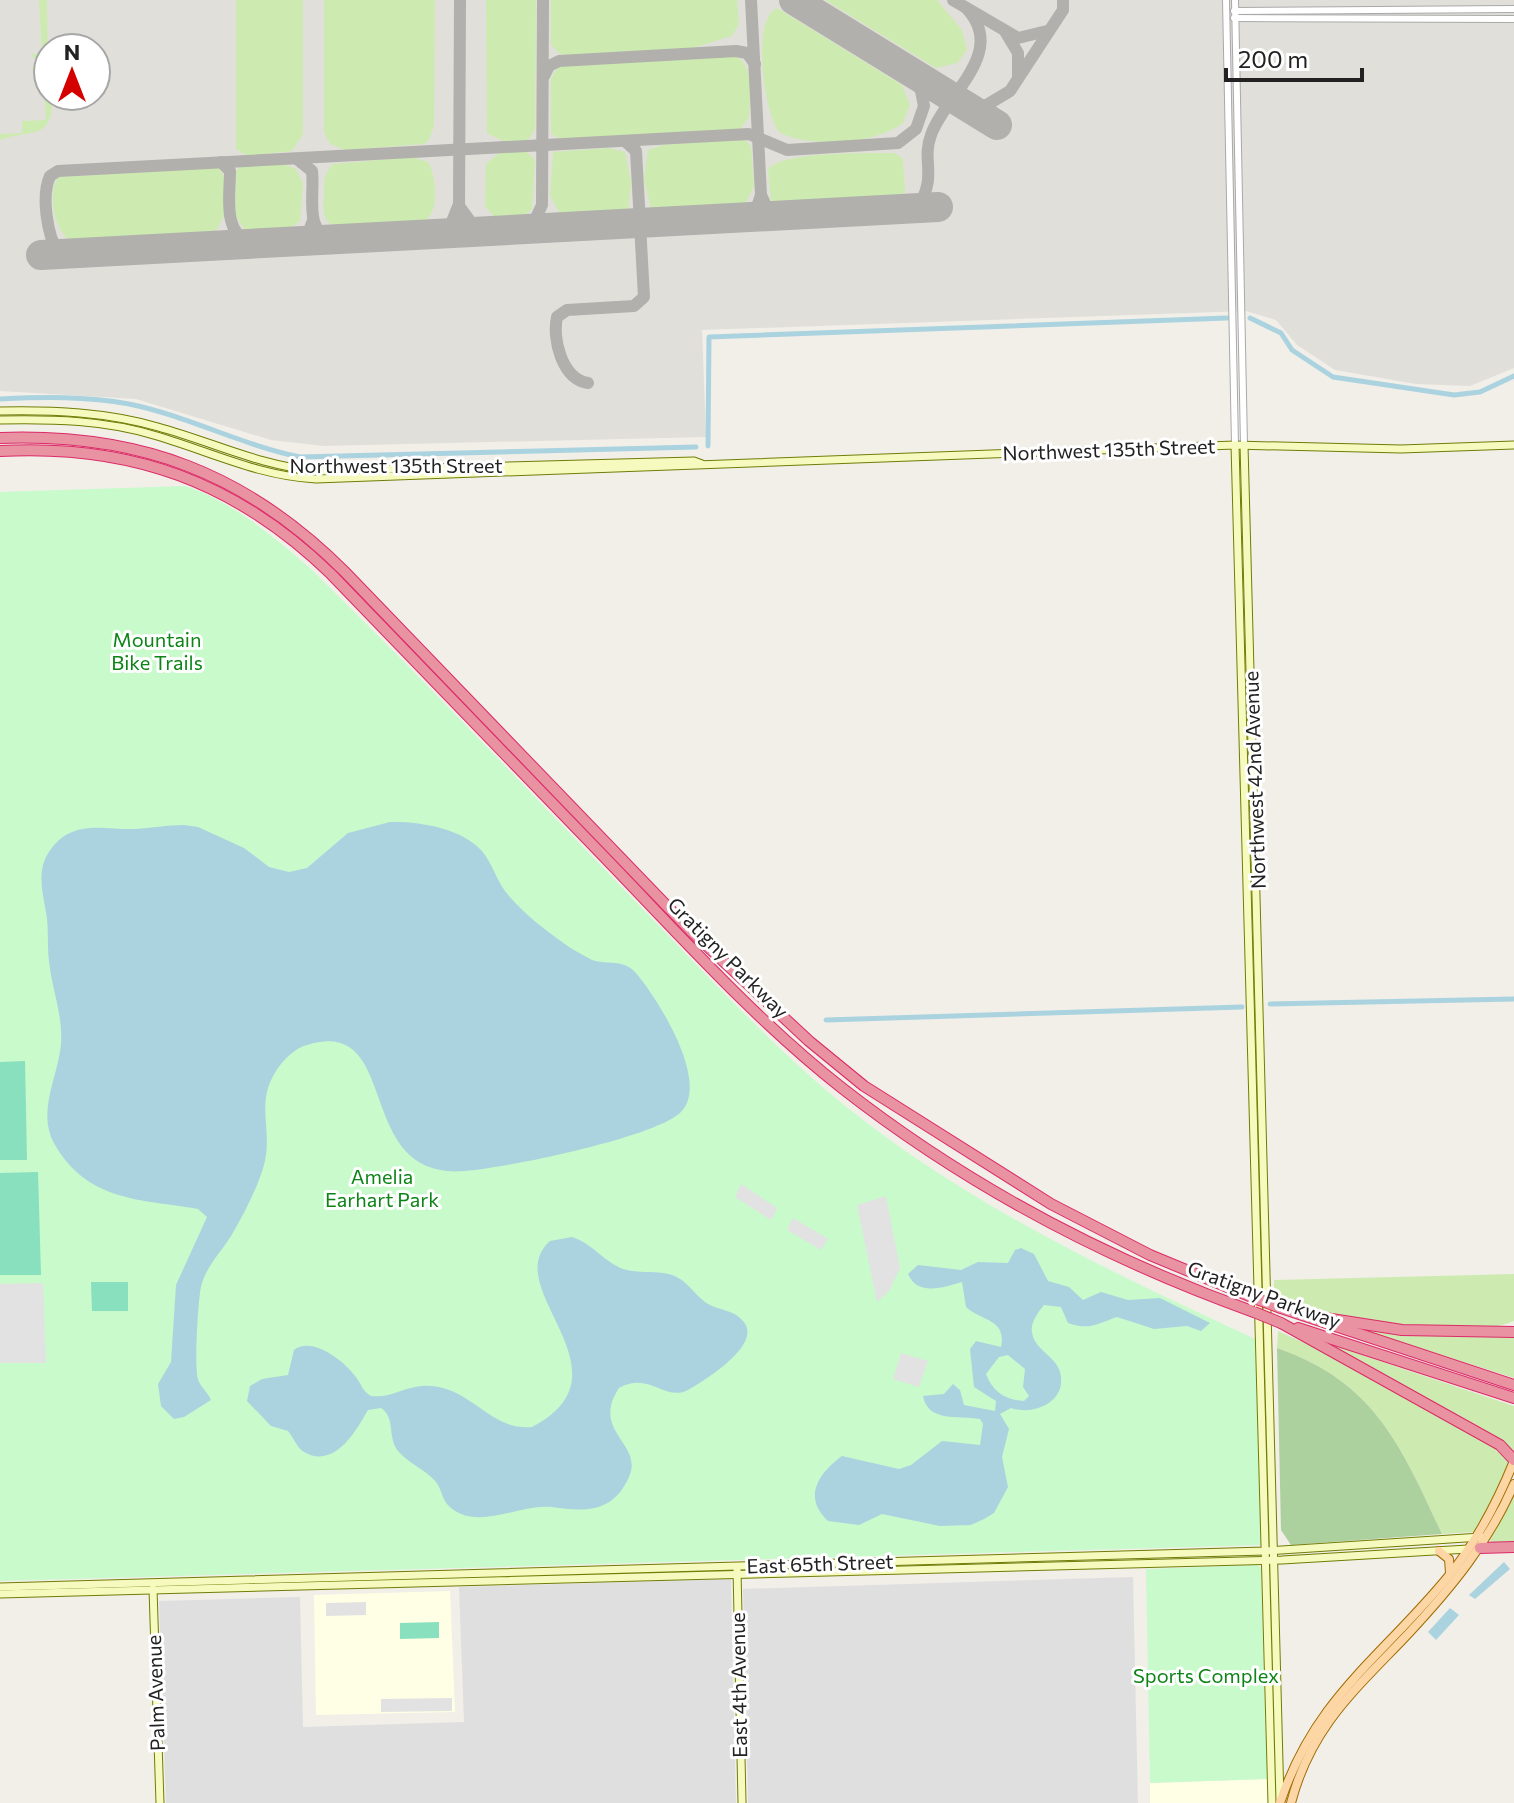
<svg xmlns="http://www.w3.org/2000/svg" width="1514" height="1803" font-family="Commissioner,sans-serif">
  <rect width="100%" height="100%" fill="#f2efe9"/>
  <g fill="#e0dfdf">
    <path d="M 1133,1577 L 1138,1803 L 748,1803 L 743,1589 Z"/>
    <path d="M 731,1579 L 736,1803 L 166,1803 L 159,1601 L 300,1597 L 303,1727 L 464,1722 L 459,1587 Z"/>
  </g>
  <g fill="#ffffe5">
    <path d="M 450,1591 L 455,1712 L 316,1715 L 314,1595 Z"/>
    <path d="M 1267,1779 L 1267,1803 L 1150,1803 L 1150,1783 Z"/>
  </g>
  <path fill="#e1dfda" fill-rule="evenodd" d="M 0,0 L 1514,0 L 1514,368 L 1470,386 L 1416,384 L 1335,370 L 1297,345 L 1276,320 L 1246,311 L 702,330 L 706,437 L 324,446 L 271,440 L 136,399 L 0,391 ZM 48,48 L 96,48 L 96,96 L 48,96 Z"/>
  <g fill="#cdebb0">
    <path d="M 39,0 L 47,0 L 48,57 L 33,58 L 32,54 L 42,53 Z"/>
    <path d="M 236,0 L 303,0 L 303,134 L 292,151 L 247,156 L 236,149 Z"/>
    <path d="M 324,0 L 435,0 L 434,126 L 429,140 L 424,144 L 345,150 L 330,144 L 324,132 Z"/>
    <path d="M 486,0 L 536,0 L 535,129 L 528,140 L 505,142 L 487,133 Z"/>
    <path d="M 551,0 L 737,0 L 739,24 L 732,36 L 693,48 L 567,55 L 560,54 L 551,45 Z"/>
    <path d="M 825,0 L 937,0 L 962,30 L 967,50 L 957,63 L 936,68 Z"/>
    <path d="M 777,8 L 902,85 L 910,105 L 903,123 C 875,144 810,149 779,132 C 764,114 751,18 777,8 Z"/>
    <path d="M 735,56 C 755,65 750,99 749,118 L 740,129 L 562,139 L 551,134 L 551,78 L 559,66 Z"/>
    <path d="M 48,63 L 48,96 L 52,96 C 54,141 31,129 0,140 L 0,134 L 22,133 L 22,121 L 46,120 L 43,70 L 31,70 L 35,64 Z"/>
    <path d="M 744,139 L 751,146 L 754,186 L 745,204 L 652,212 L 644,180 L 648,150 L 663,145 Z"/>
    <path d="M 608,148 L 625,152 L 631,182 L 628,212 L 571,216 L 559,212 L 550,196 L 553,152 Z"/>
    <path d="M 526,151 L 535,160 L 532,209 L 519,219 L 495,218 L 485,206 L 486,164 L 499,153 Z"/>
    <path d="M 895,153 L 903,159 L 905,191 L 900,198 L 778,205 L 771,200 L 768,169 C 782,151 870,153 895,153 Z"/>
    <path d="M 412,157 L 428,162 C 436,175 440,209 426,220 C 415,229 338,231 328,222 C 321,214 324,202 324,192 C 324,180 324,173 333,164 Z"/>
    <path d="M 283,164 L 296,169 L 303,184 L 300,221 L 285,232 L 245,230 L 235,215 L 236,171 L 241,166 Z"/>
    <path d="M 218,168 C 233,182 228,225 210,235 L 76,243 C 54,238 46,191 59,177 Z"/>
    <path d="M 1514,1274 L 1514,1321 C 1457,1345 1331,1317 1274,1297 L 1274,1280 Z"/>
    <path d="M 1357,1328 L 1514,1334 L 1514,1378 Z"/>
    <path d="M 1278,1331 L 1341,1359 L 1508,1453 L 1510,1465 L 1476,1532 L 1442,1534 C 1401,1446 1375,1382 1277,1348 Z"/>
    <path d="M 1320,1341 L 1514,1406 L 1514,1451 L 1503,1443 Z"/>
    <path d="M 1514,1489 L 1514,1544 L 1492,1543 L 1489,1538 Z"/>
  </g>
  <path fill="#add19e" d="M 1277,1348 C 1375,1382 1401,1446 1442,1534 L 1291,1545 L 1281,1530 Z"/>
  <g fill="#c8facc">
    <path d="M 185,486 C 232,501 276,538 313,571 C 423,679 529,791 636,902 C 696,964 755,1028 820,1085 C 949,1196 1102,1268 1255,1339 L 1261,1545 L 0,1581 L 0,492 Z"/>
    <path d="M 1257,1565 L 1261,1568 L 1267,1779 L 1150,1783 L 1146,1569 Z"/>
  </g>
  <g fill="#88e0be">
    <path d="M 25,1061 L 27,1160 L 0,1160 L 0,1062 Z"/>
    <path d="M 38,1172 L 41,1275 L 0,1275 L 0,1173 Z"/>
    <path d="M 91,1282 L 128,1282 L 128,1311 L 92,1311 Z"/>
    <path d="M 439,1622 L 439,1638 L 400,1639 L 400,1623 Z"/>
  </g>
  <g fill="#e2e2e2">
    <path d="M 741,1184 L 777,1208 L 771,1220 L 735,1197 Z"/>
    <path d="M 886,1196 L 900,1268 L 889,1291 L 877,1302 L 857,1205 Z"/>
    <path d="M 793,1218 L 828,1239 L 821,1250 L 787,1230 Z"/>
    <path d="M 43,1283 L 46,1363 L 0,1363 L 0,1284 Z"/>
    <path d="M 901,1353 L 928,1361 L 919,1387 L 893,1379 Z"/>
    <path d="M 366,1602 L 366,1615 L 326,1616 L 326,1603 Z"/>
    <path d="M 452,1698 L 452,1711 L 381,1712 L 381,1699 Z"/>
  </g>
  <g fill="#aad3df" fill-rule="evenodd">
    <path d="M 390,822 C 418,821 462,828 482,851 C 493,864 497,883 509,896 C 526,916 548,932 569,947 C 576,951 584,956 592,960 C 607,965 623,959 635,972 C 657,997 712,1084 680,1113 C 652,1138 506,1168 465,1171 C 351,1181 404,1015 307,1045 C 296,1048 288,1056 281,1064 C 252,1101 274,1126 264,1165 C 257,1189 244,1214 231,1236 C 221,1252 205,1268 201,1287 C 198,1300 194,1367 198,1379 C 200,1387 208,1392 211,1400 L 184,1417 L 174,1419 L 161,1406 L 158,1384 L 171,1362 L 176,1285 L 207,1217 L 198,1209 C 143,1199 89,1203 55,1145 C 36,1112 58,1078 61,1044 C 63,1014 52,990 49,961 C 47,945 49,928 46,912 C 41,885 35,862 59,840 C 81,821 110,830 135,829 C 152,828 167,825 184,825 L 198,827 L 244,848 L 269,867 L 289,872 L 307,868 L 348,833 Z"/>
    <path d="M 572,1237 C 593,1244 603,1261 623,1269 C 639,1274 656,1270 672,1275 C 689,1281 695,1297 710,1305 C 722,1311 734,1310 743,1321 C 764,1344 705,1380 688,1390 C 665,1402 649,1371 619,1388 C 590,1432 644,1443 629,1477 C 613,1513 585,1512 552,1507 C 519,1503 474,1534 447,1504 C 442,1498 441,1488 436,1482 C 426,1470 408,1463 398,1451 C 387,1437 396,1418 381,1408 L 368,1410 C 357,1429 335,1470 304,1452 C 297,1448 294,1438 288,1431 L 271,1426 L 247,1401 L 250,1386 L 262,1379 L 288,1375 L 294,1350 C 312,1336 343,1360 355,1376 C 362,1384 361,1390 371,1396 C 397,1399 410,1379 443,1388 C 476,1397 496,1431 532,1427 C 637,1372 497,1288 550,1241 Z"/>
    <path d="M 1021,1248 L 1034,1254 L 1048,1281 L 1069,1287 L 1083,1300 L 1101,1292 L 1128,1300 L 1160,1298 L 1210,1323 L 1201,1331 L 1187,1326 L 1154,1329 L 1117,1317 C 1099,1323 1089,1331 1068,1323 L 1061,1307 L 1044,1305 C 1039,1311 1030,1323 1032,1332 C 1034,1350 1056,1356 1060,1372 C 1068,1401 1034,1416 1011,1408 L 1000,1414 L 1009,1429 L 1002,1457 L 1008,1487 L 994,1513 L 984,1519 L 971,1525 L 940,1526 L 882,1514 L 859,1525 L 828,1521 C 802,1497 819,1473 842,1456 L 899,1469 L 911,1465 L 942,1441 L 980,1445 L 983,1424 L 980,1419 C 959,1415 928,1423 923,1396 L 944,1394 L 953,1384 L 960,1390 L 964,1405 L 995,1411 L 996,1401 L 974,1387 L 970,1349 L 976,1341 L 1001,1347 C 1007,1319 981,1321 966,1307 L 962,1282 C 944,1287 918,1297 908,1274 L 918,1265 L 961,1270 L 978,1262 L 1008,1263 L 1015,1250 ZM 1008,1355 L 1025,1369 L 1023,1387 L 1029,1396 L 1024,1401 C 1005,1400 993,1392 986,1374 L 999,1357 Z"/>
    <path d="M 1504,1562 L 1510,1569 L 1475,1599 L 1469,1595 Z"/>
    <path d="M 1450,1608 L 1459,1615 L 1436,1640 L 1428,1632 Z"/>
  </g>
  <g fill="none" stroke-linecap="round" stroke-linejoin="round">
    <g stroke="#aad3df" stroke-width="5">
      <path d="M 1250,318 L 1281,333 L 1292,350 L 1333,377 L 1454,395 L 1480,392 L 1514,376"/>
      <path d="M 0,399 C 43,397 86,396 129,404 C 188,416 241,445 300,457 L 696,447"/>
      <path d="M 708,446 L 709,337 L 1227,318"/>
      <path d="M 1270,1004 L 1514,999"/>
      <path d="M 826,1020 L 1242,1007"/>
    </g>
    <g stroke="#b1b0ac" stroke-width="12">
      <path d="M 460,0 L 459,206 L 473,225 L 494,231"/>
      <path d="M 953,0 L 1018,38 L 1047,31"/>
      <path d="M 1006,33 L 1018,53 L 1018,75"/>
      <path d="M 544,76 L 549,66 L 559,61 L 736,51 L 747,53 L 755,64"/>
      <path d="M 975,112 L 1010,91 L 1063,10 L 1063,0"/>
      <path d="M 297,159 L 312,171 C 315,194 303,234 333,239"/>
      <path d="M 221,162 L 230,171 C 230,197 222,232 251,244"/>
      <path d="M 761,195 L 767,208 L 780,215"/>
      <path d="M 918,208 C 938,173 921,162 931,135 C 945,95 1008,53 967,9"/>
      <path d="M 746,217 L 756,210 L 761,195 L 751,0"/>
      <path d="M 521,229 L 533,224 L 542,205 L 543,0"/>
      <path d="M 429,234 L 451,224 L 459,204"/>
      <path d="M 292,241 L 308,234 L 313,220"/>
      <path d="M 59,254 C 47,236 41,196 50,176 L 58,171 L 749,134 L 787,150 L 898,143 L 916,129 L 924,106 L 920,86 L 907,70"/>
      <path d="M 588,383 C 562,379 552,339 557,317 L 567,310 L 634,306 L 644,297 L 636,151 L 625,141"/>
    </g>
    <g stroke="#b1b0ac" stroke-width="30">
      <path d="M 794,0 L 997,125"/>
      <path d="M 41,255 L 938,207"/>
    </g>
    <defs>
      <g id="tertiary">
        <path d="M 1226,0 L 1235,445"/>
        <path d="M 1235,0 L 1244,445"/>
        <path d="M 1234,11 L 1514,9"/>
        <path d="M 1234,18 L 1514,19"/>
      </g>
      <g id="secondary">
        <path d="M 0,411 C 54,410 106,412 158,427 C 213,442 260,466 317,471 L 694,461 L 702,464"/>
        <path d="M 0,420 C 53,419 106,420 157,436 C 211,452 259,476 316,479 L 1235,445 L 1401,449 L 1514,445"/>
        <path d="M 1235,445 L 1272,1803"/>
        <path d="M 1244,445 L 1280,1801"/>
        <path d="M 737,1569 L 742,1803"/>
        <path d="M 0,1587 L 1265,1551 L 1481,1537"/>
        <path d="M 153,1589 L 160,1803"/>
        <path d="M 0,1594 L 1282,1560 L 1468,1549"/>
      </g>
      <g id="primary">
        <path d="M 1439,1551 L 1449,1559 L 1450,1573"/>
        <path d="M 1280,1803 C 1315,1698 1380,1659 1447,1578 C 1476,1543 1497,1503 1514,1461"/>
        <path d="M 1291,1803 C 1311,1726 1356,1689 1408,1634 C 1451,1588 1489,1542 1514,1484"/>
      </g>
      <g id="motorway">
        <path d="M 0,438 C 140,433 246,473 345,572 L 691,931 L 809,1041 L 864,1086 L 1051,1204 L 1150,1255 L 1254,1298"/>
        <path d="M 0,451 C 132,444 236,482 331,574 C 425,671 519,768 612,865 C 686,942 758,1022 842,1088 C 966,1185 1106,1259 1254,1312"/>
        <path d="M 1281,1308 L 1514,1385"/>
        <path d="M 1325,1318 L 1402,1330 L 1514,1332"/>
        <path d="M 1281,1323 L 1500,1445 L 1514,1460"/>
        <path d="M 1298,1328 L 1514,1398"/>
        <path d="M 1480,1548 L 1514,1547"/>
      </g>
    </defs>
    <use href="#tertiary" stroke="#a9a9a9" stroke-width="8"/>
    <use href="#secondary" stroke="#707d05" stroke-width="9"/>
    <use href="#primary" stroke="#a06b00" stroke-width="10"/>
    <use href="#motorway" stroke="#dc2a67" stroke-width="12"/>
    <use href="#tertiary" stroke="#fff" stroke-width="6"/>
    <use href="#secondary" stroke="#f7fabf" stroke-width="7"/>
    <use href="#primary" stroke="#fcd6a4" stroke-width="8"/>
    <use href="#motorway" stroke="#e892a2" stroke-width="10"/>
    <defs>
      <g id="motorway-bridge">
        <path d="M 1254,1298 L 1281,1308"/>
        <path d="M 1254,1312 L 1281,1323"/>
      </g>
    </defs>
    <use href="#motorway-bridge" stroke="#dc2a67" stroke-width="12" stroke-linecap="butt"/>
    <use href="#motorway-bridge" stroke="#e892a2" stroke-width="10"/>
  </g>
  <g text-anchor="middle" stroke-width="6" stroke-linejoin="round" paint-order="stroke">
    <g font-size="20" fill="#222" stroke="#fff">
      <text transform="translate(1109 450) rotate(-2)" y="7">Northwest 135th Street</text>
      <text x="396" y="473">Northwest 135th Street</text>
      <text transform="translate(1255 780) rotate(-92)" y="7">Northwest 42nd Avenue</text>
      <text transform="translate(728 958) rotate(45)" y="7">Gratigny Parkway</text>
      <text transform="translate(1264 1295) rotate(20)" y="7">Gratigny Parkway</text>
      <text transform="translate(820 1564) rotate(-2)" y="7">East 65th Street</text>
      <text transform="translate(739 1685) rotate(-91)" y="7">East 4th Avenue</text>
      <text transform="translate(156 1693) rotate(-92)" y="7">Palm Avenue</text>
    </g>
    <g font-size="20" fill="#0c8416" stroke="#fff">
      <text x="157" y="647">Mountain<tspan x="157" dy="23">Bike Trails</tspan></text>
      <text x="382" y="1184">Amelia<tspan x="382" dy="23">Earhart Park</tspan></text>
      <text x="1206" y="1683">Sports Complex</text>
    </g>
  </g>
  <g transform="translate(72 72)"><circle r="38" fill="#ffffff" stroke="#a7a7a7" stroke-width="2"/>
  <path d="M0-6L14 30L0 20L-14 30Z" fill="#d40000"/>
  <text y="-12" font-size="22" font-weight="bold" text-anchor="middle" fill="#222222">N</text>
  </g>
  <path d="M1226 68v12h136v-12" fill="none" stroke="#222222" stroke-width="4"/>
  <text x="1238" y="68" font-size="24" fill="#222222" stroke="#ffffff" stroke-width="6" paint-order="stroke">200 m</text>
</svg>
